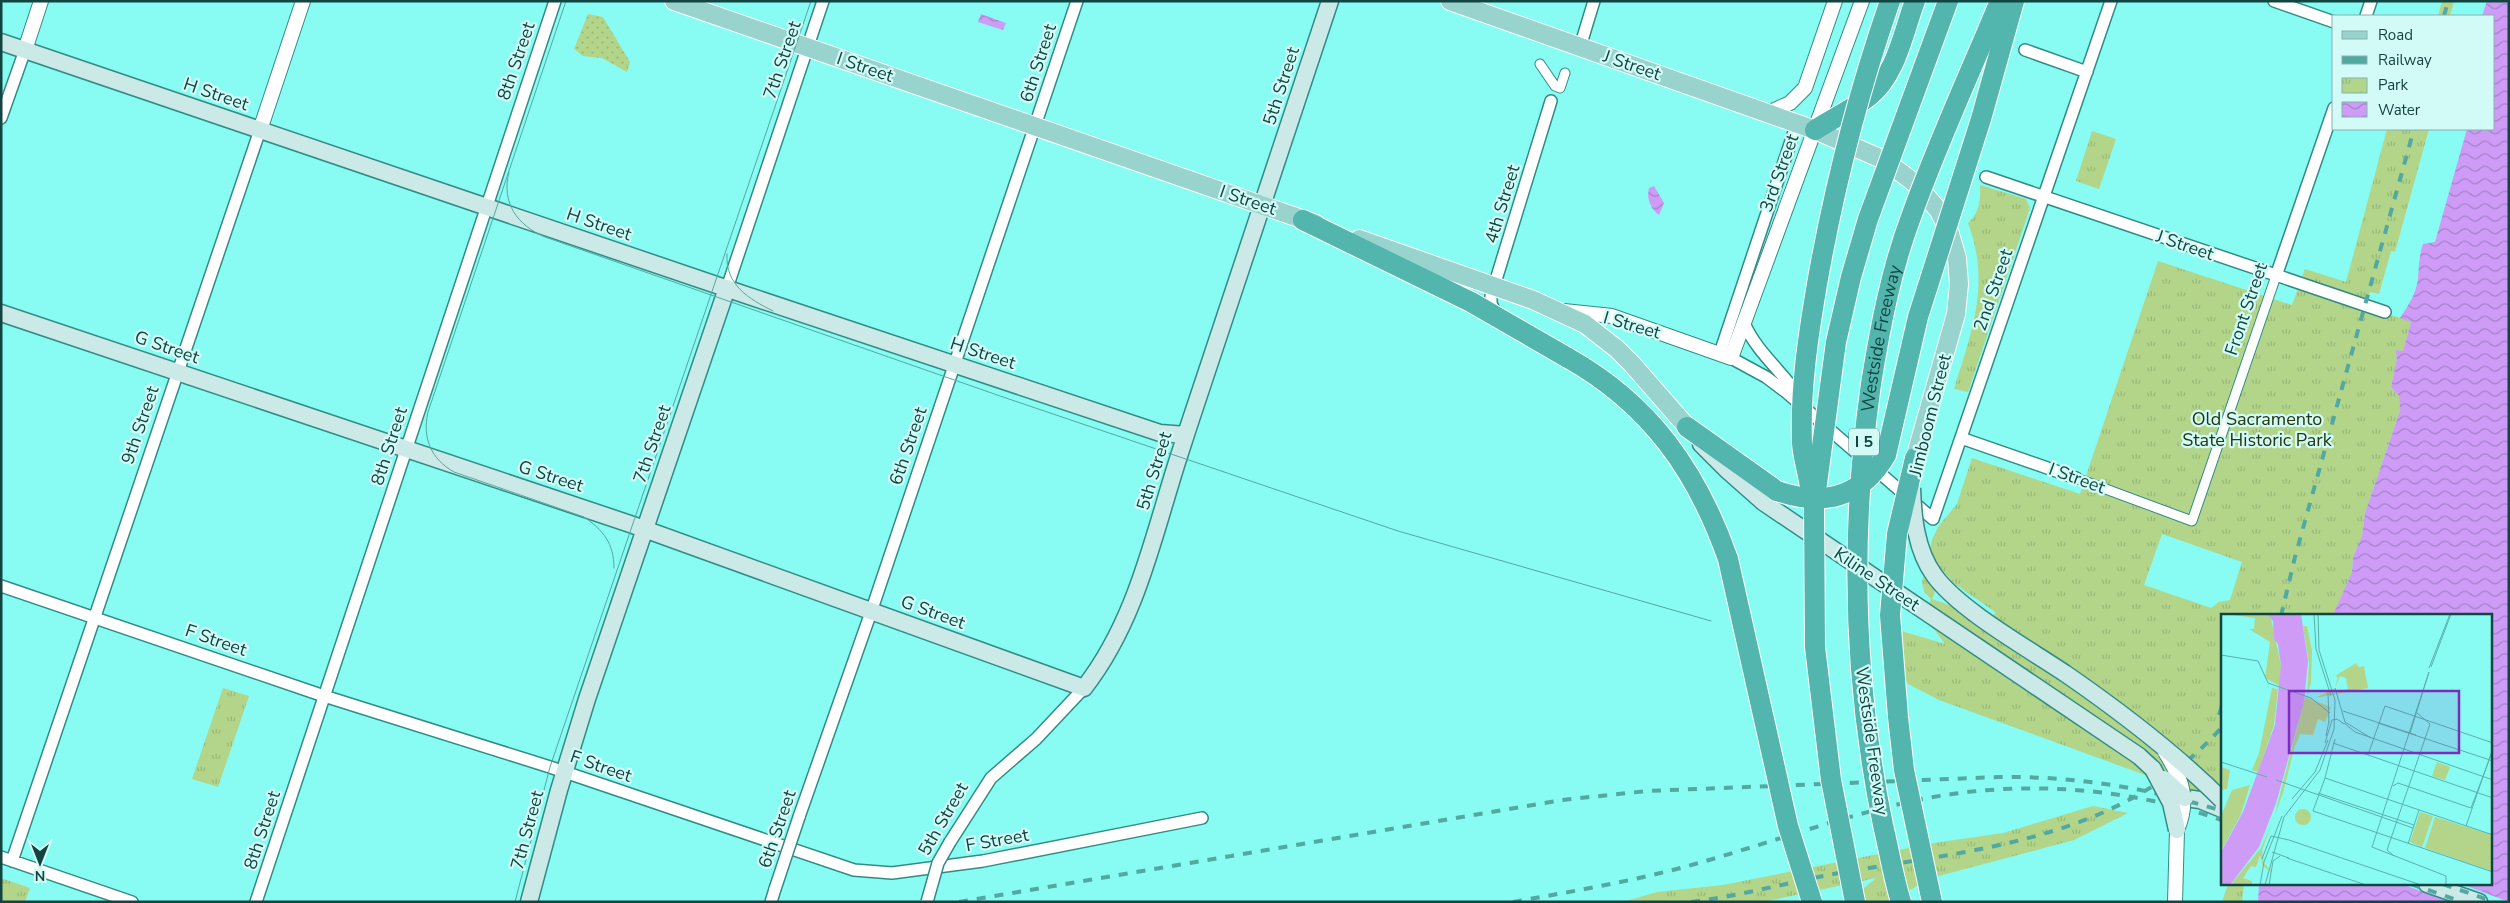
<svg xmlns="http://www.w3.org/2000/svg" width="2510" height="903" viewBox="0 0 2510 903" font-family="'Nunito Sans',sans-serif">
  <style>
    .grass { fill: url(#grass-dots) }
    .park { fill: url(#park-tufts); fill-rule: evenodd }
    .water { fill: url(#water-waves) }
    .pier { fill: #88fbf2 }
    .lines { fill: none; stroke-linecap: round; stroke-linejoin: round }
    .pedestrian-casing { stroke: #328c86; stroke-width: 11 }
    .minor-casing { stroke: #328c86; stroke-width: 14 }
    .tertiary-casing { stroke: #328c86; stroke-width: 16 }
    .secondary-casing { stroke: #328c86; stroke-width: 19 }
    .primary-casing { stroke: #fff; stroke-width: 20 }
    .motorway-casing { stroke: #fff; stroke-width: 22 }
    .pedestrian { stroke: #fff; stroke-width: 9 }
    .minor { stroke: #fff; stroke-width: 11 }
    .tertiary { stroke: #fff; stroke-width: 14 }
    .secondary { stroke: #cbe9e7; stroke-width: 16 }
    .primary { stroke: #98d3ce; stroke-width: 18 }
    .motorway { stroke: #53b6ae; stroke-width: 20 }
    .tram { stroke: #53a9a2; stroke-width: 1 }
    .rail { stroke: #53a9a2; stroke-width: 4; stroke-dasharray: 9 9; stroke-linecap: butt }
    .minor-bridge-casing { stroke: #328c86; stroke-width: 14; stroke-linecap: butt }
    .tertiary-bridge-casing { stroke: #328c86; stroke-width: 16; stroke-linecap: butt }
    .secondary-bridge-casing { stroke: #328c86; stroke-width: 19; stroke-linecap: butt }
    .motorway-bridge-casing { stroke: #fff; stroke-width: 22; stroke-linecap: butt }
    .minor-bridge { stroke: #fff; stroke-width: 11 }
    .tertiary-bridge { stroke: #fff; stroke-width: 14 }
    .secondary-bridge { stroke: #cbe9e7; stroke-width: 16 }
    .motorway-bridge { stroke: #53b6ae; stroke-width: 20 }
    .labels { text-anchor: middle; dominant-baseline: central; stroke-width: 4.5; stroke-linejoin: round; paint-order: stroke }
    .shield { fill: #d2fbf7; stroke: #4c7c78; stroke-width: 1 }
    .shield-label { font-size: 16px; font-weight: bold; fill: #124542 }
    .street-label { font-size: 18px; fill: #124542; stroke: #d2fbf7 }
    .park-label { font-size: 18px; fill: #25350d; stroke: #d2fbf7 }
    .inset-road { fill: none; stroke: #59b2ac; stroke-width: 1 }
    .view { fill: #7b2cbf; fill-opacity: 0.15; stroke: #7b2cbf; stroke-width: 2.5 }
    .inset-edge { fill: none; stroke: #124542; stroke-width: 2.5 }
  </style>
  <defs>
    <pattern id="grass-dots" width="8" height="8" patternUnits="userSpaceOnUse" patternTransform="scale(1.25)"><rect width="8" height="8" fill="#b2d58a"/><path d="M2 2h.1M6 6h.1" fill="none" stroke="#98b878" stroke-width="1.8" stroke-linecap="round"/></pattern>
    <pattern id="park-tufts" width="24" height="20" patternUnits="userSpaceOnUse" patternTransform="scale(1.25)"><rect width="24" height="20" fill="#b2d58a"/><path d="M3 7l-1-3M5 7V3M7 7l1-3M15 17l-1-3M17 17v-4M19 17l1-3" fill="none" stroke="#98b878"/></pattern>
    <pattern id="water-waves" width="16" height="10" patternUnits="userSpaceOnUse" patternTransform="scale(1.25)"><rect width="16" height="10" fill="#ce9cf7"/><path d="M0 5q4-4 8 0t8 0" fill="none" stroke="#a681ca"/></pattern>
  </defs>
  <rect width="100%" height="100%" fill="#88fbf2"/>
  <path class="grass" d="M588,14L603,17L630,62L627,72L602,58L583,56L574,49Z"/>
  <path class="park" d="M2442,1H2454L2450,16H2438Z
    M2387,129H2429L2395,252L2391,251L2379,294L2370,292L2366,308L2411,321L2403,352L2395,350L2397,358L2391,387L2399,396L2400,411L2365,513L2362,536L2353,557L2352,572L2336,609V613L2333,615L2222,616V803L1939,700L1883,671L1898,630L1945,644L1924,616L1931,599L1924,592L1922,582L1932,540L1938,527L1957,504L1972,458L2080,494L2158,261L2292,305L2305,269L2346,282ZM2162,534L2242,562L2230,600L2219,602L2211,608L2144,585ZM1943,571L1955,584L1995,612L1993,620L1932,599Z
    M2092,131L2116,139L2099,189L2076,181Z
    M1980,185L2026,199L2030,208L1968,392L1954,389C1972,330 1991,284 1968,223C1979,213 1981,200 1980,185Z
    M223,688L249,696L218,787L192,779Z
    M2093,806L2128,813L2074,840L1931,878L1889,902H1848L1876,878L1763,902H1623L1657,892L1723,885L1934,843L2003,833Z
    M1,878L30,888L25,902H1Z
    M2228,884H2244L2242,902H2222Z"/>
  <path class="water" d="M2487,1H2509V902H2258L2259,884H2491V616L2333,615L2352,572L2353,557L2362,536L2365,513L2400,411L2399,396L2391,387L2397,358L2395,350L2403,351L2411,322L2400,318C2408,306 2416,294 2418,279C2419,266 2419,256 2423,244L2435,242L2467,129H2494V16H2482Z
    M981,14L1006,23L1003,30L978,22Z
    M1654,186L1664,203L1659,215C1651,209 1646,199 1649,188Z"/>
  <path class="pier" d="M2401,884H2462L2509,902H2452Z"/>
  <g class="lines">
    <g class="pedestrian-casing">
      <path id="pedestrian" d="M1540,64L1555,86L1560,88L1565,73
        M2076,478L2192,521L2276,276"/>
    </g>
    <g class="minor-casing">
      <path id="minor" d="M2274,1L2334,22
        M2366,16L2371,1
        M1580,47L1594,1
        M2025,50L2087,72
        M1,118L25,50
        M1986,177L2385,312
        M2276,276L2334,108
        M727,288L823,1
        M1496,315L1491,303V296L1551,101
        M1744,323C1757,353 1784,373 1801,399
        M1720,353L1797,123
        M1731,358L1766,377L1786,392L1933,519L2111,1
        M1961,438L2076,478
        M1,586L324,696L550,767L854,870L892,873L983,861L1202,818
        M799,817L870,615L1077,1
        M950,842L991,778L1036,739L1084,688
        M1,857L132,902
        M12,861L260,130
        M256,902L555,1
        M771,902L775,889"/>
    </g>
    <g class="tertiary-casing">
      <path id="tertiary" d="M25,50L41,1
        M1768,113L1790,103L1805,88L1835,1
        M260,130L303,1
        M1564,311L1612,316L1731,358L1862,1
        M2175,902L2177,830"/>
    </g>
    <g class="secondary-casing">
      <path id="secondary" d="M1,42L743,294L1160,433L1186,435
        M1,313L633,525L1084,688C1137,620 1153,536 1179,456C1228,304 1280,153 1330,1
        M1701,444L1728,471L1763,502L2139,756L2153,769
        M2185,798L2200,800L2222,809
        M2427,884L2479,902
        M529,902L559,790L587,699L727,288"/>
    </g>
    <g class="primary-casing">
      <path id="primary" d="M674,1L1316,224
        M1450,1L1815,130L1884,160L1916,184L1939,211L1950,234L1957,258L1959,284L1956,314L1915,458
        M1359,239L1533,300L1585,324L1617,349L1632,364L1687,427"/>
    </g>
    <g class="motorway-casing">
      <path id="motorway" d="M1815,130C1832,119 1851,110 1868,97C1896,76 1903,33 1915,1
        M1303,220L1471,302L1568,358
        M1687,427L1777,491"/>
    </g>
    <use href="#pedestrian" class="pedestrian"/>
    <use href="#minor" class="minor"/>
    <use href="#tertiary" class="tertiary"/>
    <use href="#secondary" class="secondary"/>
    <use href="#primary" class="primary"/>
    <use href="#motorway" class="motorway"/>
    <path class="tram" d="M566,1L428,412C422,438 431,459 454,472L584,517C603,530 614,543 614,568
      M509,172C501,203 517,225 545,237L1003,397L1398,531L1711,621
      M727,254C725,285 749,299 773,311
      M515,902L550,767L811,1"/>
    <path class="rail" d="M2444,16L2448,1
      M2281,616L2295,557L2414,129
      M2219,715L2222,705
      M2411,884L2462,902
      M2443,884L2494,902
      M959,902L1562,800L1647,791L1999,777C2076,776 2149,788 2222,811
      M1513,902C1574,891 1635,881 1695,864C1767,844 1839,817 1913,801C2015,779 2123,786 2222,820
      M1691,902C1741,896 1789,882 1839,873C1978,849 2122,840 2222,727"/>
    <g class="minor-bridge-casing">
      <path id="minor-bridge" d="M775,889L799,817
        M927,902L938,863L950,842"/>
    </g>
    <g class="tertiary-bridge-casing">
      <path id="tertiary-bridge" d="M2165,752C2182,779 2190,799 2177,830"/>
    </g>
    <g class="secondary-bridge-casing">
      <path id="secondary-bridge" d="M1912,488C1913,517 1916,550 1934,575C1959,610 2029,649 2066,674C2121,712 2175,753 2222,800
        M2153,769L2171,803L2177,830
        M2164,779L2185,798"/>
    </g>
    <g class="motorway-bridge-casing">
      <g id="motorway-bridge">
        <path d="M1568,358C1650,404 1697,471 1728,559L1788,826L1812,902"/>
        <path d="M1915,458L1897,534L1890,615L1898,717L1904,770L1932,902"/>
        <path d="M1810,487C1808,473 1803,457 1802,443C1800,389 1808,337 1817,284C1834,188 1858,93 1890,1"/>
        <path d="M1777,491C1823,507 1861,498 1886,455L1918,317L1981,119L2014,1"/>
        <path d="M1855,902L1831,780L1815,647L1814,506L1836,342L1851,277L1868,219L1948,1"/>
        <path id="s1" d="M1901,902C1893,876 1889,850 1883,825C1853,680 1850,531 1871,384C1880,328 1891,270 1911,217C1937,144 1970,73 2000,1"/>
      </g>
    </g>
    <use href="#minor-bridge" class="minor-bridge"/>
    <use href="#tertiary-bridge" class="tertiary-bridge"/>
    <use href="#secondary-bridge" class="secondary-bridge"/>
    <use href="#motorway-bridge" class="motorway-bridge"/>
  </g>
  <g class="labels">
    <rect class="shield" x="1849" y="428.5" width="30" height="27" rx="4"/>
    <g class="shield-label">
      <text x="1864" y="442">I 5</text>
    </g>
    <g class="street-label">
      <text transform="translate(782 60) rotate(-71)">7th Street</text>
      <text transform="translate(516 61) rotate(-71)">8th Street</text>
      <text transform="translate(1038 63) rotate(-72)">6th Street</text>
      <text transform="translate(1632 65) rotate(19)">J Street</text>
      <text transform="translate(865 67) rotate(19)">I Street</text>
      <text transform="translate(1281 86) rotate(-72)">5th Street</text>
      <text transform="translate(216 94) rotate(19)">H Street</text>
      <text transform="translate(1779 173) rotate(-70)">3rd Street</text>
      <text transform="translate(1248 200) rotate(19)">I Street</text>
      <text transform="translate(1502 204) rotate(-73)">4th Street</text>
      <text transform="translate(599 224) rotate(19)">H Street</text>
      <text transform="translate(2185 245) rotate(19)">J Street</text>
      <text transform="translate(1993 290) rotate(-71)">2nd Street</text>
      <text transform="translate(2246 309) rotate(-71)">Front Street</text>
      <text transform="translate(1632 325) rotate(16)">I Street</text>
      <text stroke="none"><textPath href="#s1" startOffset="569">Westside Freeway</textPath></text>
      <text transform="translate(167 347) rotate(19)">G Street</text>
      <text transform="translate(983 353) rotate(18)">H Street</text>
      <text transform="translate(1930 415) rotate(-76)">Jimboom Street</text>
      <text transform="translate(140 425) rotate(-71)">9th Street</text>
      <text transform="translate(652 444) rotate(-71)">7th Street</text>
      <text transform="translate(389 446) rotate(-72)">8th Street</text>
      <text transform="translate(908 446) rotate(-71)">6th Street</text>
      <text transform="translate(1154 471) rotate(-73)">5th Street</text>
      <text transform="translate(551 476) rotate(18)">G Street</text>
      <text transform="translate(2077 478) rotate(20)">I Street</text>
      <text transform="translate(1877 579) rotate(34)">Kiline Street</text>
      <text transform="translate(933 612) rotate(20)">G Street</text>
      <text transform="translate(216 640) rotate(19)">F Street</text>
      <text transform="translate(1872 741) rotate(82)">Westside Freeway</text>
      <text transform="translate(601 766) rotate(19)">F Street</text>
      <text transform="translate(943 819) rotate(-60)">5th Street</text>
      <text transform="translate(777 829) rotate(-71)">6th Street</text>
      <text transform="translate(262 830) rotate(-72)">8th Street</text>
      <text transform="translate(527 830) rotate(-75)">7th Street</text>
      <text transform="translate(997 840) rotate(-10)">F Street</text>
    </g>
    <g class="park-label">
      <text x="2257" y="419">Old Sacramento<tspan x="2257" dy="21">State Historic Park</tspan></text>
    </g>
  </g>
  <g transform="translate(2221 614)">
    <rect width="271" height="271" fill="#88fbf2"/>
    <path d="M29,171L20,200L0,237V202L11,176ZM199,198L212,202L201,233L189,228Z" fill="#b2d58a"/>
    <path d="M5,0H49L60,51L59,72L44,64L49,28L28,15H33L34,4ZM82,12H86L91,37L90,69L86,82L88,49ZM135,49L138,53L143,52L147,74L94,84L114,74L117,63L114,62ZM119,62L125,64L127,75L112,79ZM51,74L57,75L53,111L37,158L31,156L38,139ZM84,83L110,93L104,108L97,105L92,121L79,120L73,135L62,179L41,236L43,249L52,259L42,252L39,241L35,253L30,252L22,264L31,267V271H13L11,269L40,234L53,204ZM216,148L229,153L224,166L211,162ZM74 203a8 8 0 1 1 16 0a8 8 0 1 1-16 0ZM214,203L271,221V257L204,234Z" fill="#b2d58a" fill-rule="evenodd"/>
    <path d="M0,153L9,156L6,175L0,176Z" fill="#b2d58a"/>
    <path d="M46,0H80L87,47L83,88L55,189L38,233L9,271H0V238L22,198L54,111L60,51L57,30L53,25L52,7Z" fill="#ce9cf7"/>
    <path class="inset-road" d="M93,0L95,35L110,82M0,41L37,47L47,69L90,84L109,99M210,53L230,0M208,54L229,0M208,58L151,233L225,262V271M114,74L124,108L150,124M107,79L108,108M122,97L195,121M123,109L134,118L272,166M157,109L272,147M189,119L208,58M105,122L108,107M104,129L111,106L116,105L123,110M112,129L272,184M147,141L164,92L272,129M0,148L46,163M104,164L114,125M55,166L192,214M172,172L177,169L250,194L272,136M97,179L193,211M71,185L94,158L107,126M245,212L272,134M272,221L104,164L92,197L272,258M68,226L200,271M187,230L198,196M51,238L68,244M173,242L166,236L209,110L196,99M66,244L145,271M41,245L50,222L68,226M39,271L43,248L61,202M44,271L63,203L99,156L113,115L114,86L98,36L97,0M48,271L52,247L59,242"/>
    <path class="view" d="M68,77H238V139H68Z"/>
    <rect width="271" height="271" class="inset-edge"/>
  </g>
  <rect width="2510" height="903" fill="none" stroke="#124542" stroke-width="5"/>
  <rect x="2332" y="15" width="162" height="115" fill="#d2fbf7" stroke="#85b2af"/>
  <rect x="2342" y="31" width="25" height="8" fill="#98d3ce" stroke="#85b2af"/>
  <text x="2378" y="40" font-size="15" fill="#124542">Road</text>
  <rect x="2342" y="56" width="25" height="8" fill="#53a9a2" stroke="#85b2af"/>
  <text x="2378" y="65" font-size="15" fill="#124542">Railway</text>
  <rect x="2342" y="78" width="25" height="15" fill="url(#park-tufts)" stroke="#85b2af"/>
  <text x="2378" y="90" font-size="15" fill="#124542">Park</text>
  <rect x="2342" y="102" width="25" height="15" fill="url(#water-waves)" stroke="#85b2af"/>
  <text x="2378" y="115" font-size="15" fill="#124542">Water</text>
  <g transform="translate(40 863) rotate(180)" stroke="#d2fbf7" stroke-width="4" paint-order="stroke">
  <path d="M0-4L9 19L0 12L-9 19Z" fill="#124542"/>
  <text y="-8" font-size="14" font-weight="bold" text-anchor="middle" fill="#124542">N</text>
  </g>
</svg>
